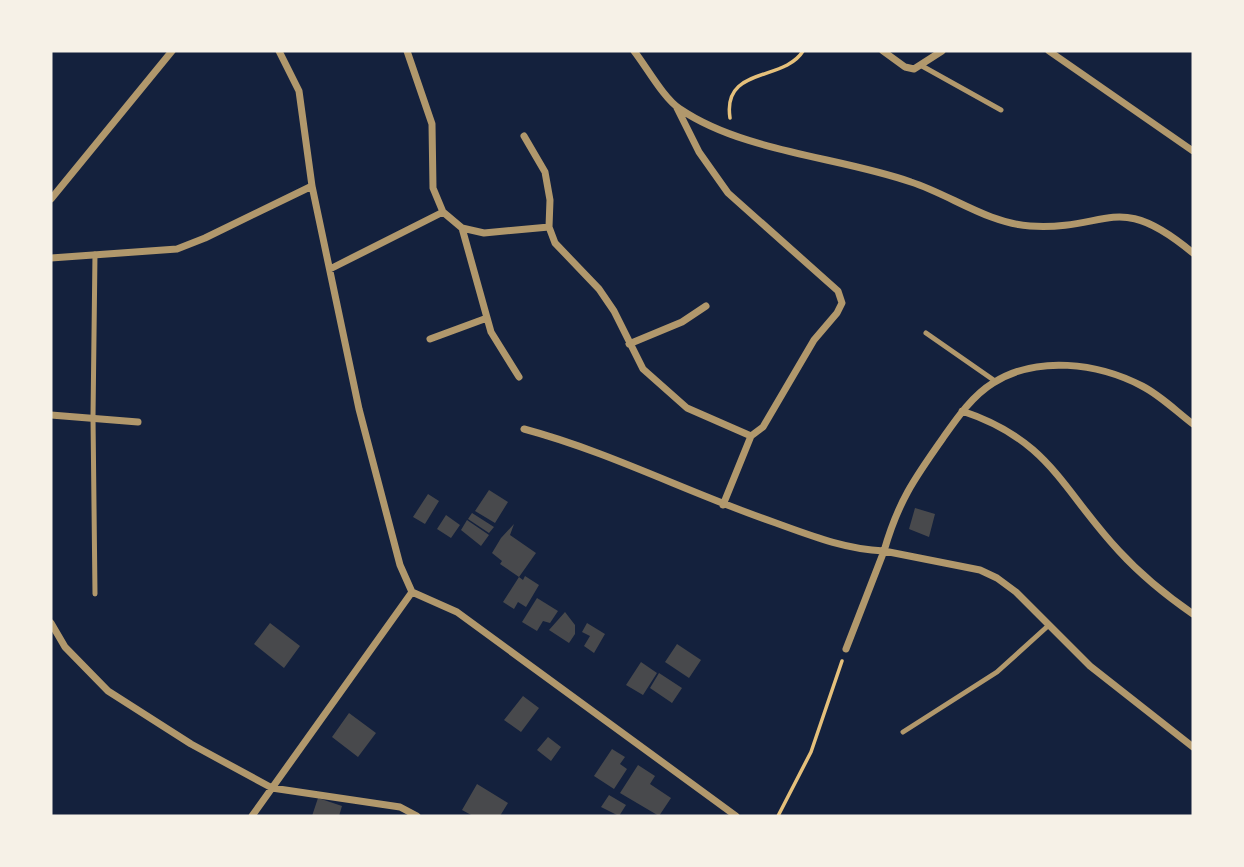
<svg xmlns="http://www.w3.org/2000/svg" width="1244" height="867" viewBox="0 0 1244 867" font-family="'Varela Round',sans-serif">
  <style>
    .building { fill: #48494c }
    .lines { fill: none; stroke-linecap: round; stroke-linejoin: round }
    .path { stroke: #e5c07b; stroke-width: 3.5 }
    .service { stroke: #b1986c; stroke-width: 5 }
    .minor { stroke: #b1986c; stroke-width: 7 }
  </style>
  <rect width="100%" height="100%" fill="#14213d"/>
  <path class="building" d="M489,490L508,502L495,523L475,511Z
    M428,494L439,501L425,524L413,517Z
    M915,508L935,514L929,537L909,529Z
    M472,513L494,527L489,533L468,519Z
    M446,515L460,525L451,538L437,529Z
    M467,520L489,535L481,546L461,530Z
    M514,524L510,535L536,553L519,577L500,564L502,561L492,553L501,538Z
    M525,576L539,585L526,607L518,602L514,609L503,602L519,577L523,580Z
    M537,598L558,611L550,623L543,621L537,631L522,622Z
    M565,612L575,625V634L569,643L549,630Z
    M270,623L300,646L284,668L254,644Z
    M587,623L605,634L594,653L584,646L590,636L582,632Z
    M677,644L701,660L689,678L665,662Z
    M641,662L657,673L643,695L626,685Z
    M659,673L682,688L672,703L650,688Z
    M523,696L539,708L521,732L504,720Z
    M349,713L376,733L358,757L332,737Z
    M548,737L561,747L551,761L537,750Z
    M612,749L625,757L620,764L627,769L614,789L594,776Z
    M638,765L655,776L650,784L671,798L659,816L620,793Z
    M477,784L508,803L500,816H473L462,810Z
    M609,795L626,805L619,816L601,807Z
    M318,798L342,806L339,816H312Z"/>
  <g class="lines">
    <path class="path" d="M730,118C722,66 784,82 803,51
      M778,816L811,752L842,661"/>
    <path class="service" d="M922,66L1001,110
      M926,333L995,381
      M95,594L93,417L95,254
      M903,732L997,672L1049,625"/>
    <path class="minor" d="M279,51L299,91L312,186L359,409L400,565L412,592L457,612L736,816
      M407,51L432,124L433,188L443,212L462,228L491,332L519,377
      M634,51C646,66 664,99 680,109C743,152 840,157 911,182C951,195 987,223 1030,226C1110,231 1116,189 1193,253
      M883,51L905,67L914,69L942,51
      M1049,51L1193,151
      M524,136L545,172L550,200L549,227L555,243L599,289L614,311L643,369L687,408L751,436L763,427L814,340L837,313L842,303L838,291L728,193L699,152L677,108
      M51,199L172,51
      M462,228L484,233L549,227
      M51,258L177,249L205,238L312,186
      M330,269L443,212
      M430,339L487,318
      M629,344L682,322L706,306
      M962,411C1050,440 1062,490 1119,551C1141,575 1167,596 1193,614
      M51,415L138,422
      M1193,424C1177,412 1160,395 1142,386C1098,363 1037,355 993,383C972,396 957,418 943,438C914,479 898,502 884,551L980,570L997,578L1016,592L1090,666L1193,747
      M524,429C610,452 691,494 776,523C812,536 845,549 884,551L846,649
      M723,505L751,436
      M51,623L65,647L108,691L191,744L272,788L400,807L417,816
      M252,816L412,592"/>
  </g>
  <rect width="1244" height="867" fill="none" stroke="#f6f1e7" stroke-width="105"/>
</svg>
